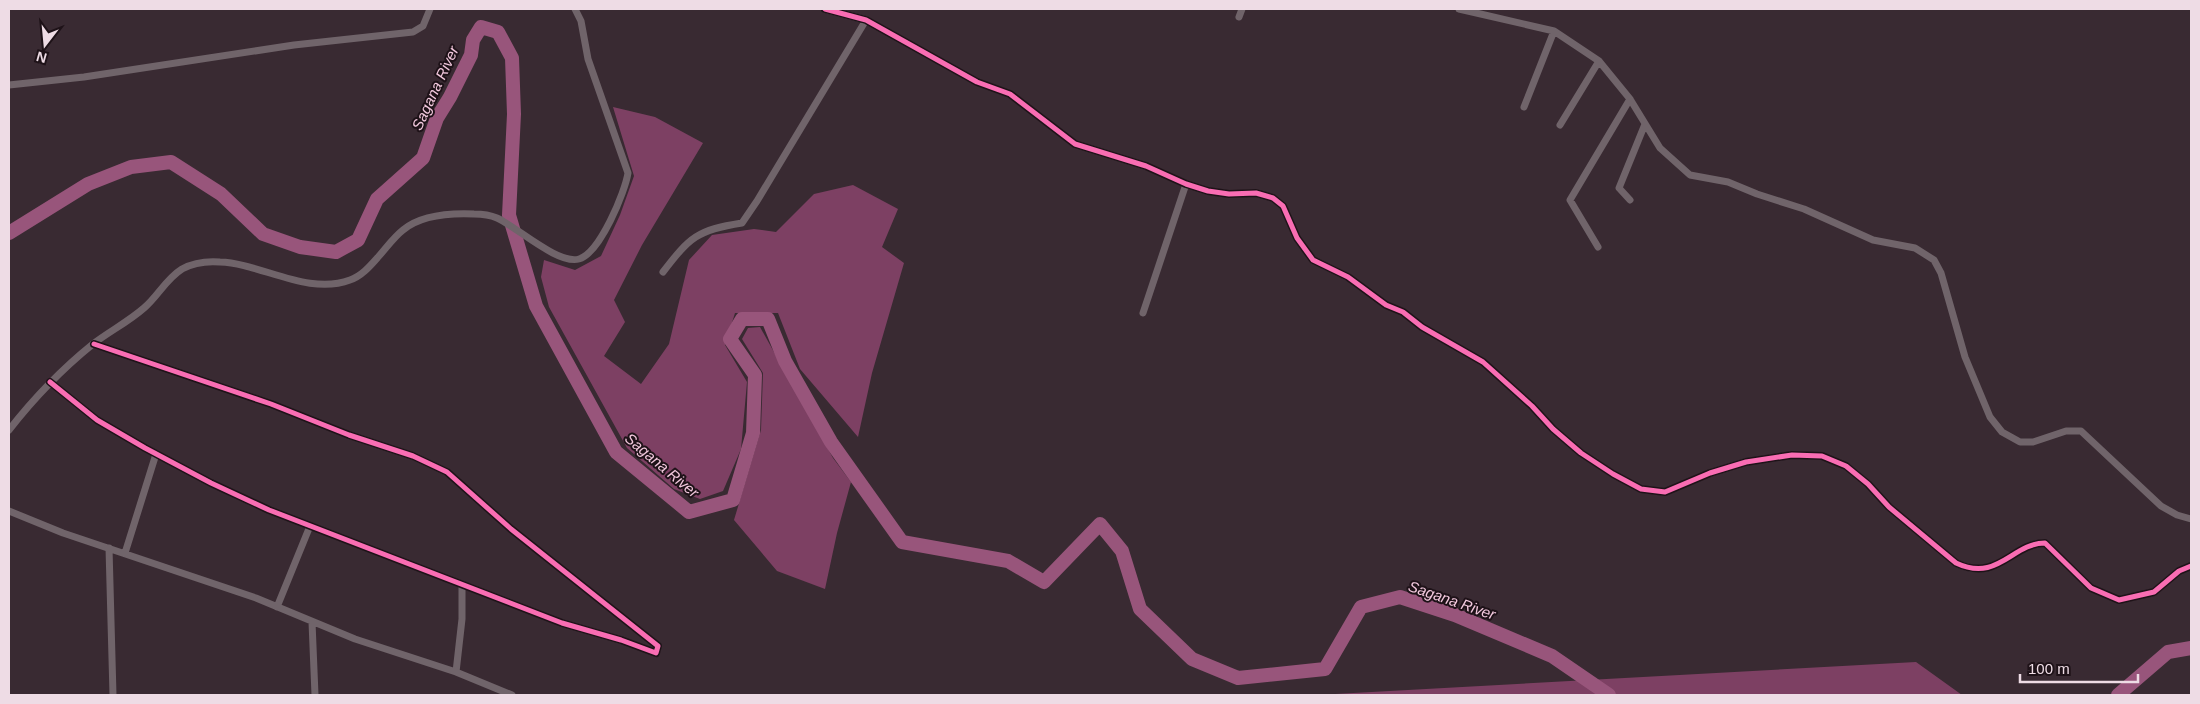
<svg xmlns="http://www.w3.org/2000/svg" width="2200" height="704" viewBox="0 0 2200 704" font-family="Helvetica,sans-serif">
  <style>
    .forest { fill: #7d4063 }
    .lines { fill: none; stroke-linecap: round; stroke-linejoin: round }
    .river { stroke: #98557b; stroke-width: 14 }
    .minor { stroke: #70646a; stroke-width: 7 }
    .cycleway-casing { stroke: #1e1218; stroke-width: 8 }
    .cycleway { stroke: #f96db3; stroke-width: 5 }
    .labels { text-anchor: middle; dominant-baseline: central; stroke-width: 4; stroke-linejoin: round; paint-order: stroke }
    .water-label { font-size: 15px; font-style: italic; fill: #f3c9de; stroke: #1e1218 }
  </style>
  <rect width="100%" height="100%" fill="#392a32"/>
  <path class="forest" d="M613,107L655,117L703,143L642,245L614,300L625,322L604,356L641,384L669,344L689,260L712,235L754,229L776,232L814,194L853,185L898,209L882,247L904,263L872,373L858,437L800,369L778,313H735L725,345L747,382L741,449L723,491L700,499L674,489L627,448L549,307L541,277L544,260L575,270L601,256L620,215L634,176Z
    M760,327L833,458L851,482L837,533L825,589L777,571L734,520L761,430L763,373L742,339L748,328Z
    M1916,662L1962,695H1317Z"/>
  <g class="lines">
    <path class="river" d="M9,233L88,184L131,167L171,162L221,194L263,234L300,247L336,252L358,240L377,199L423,158L437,118L450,97L471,55L473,40L481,27L498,32L512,58L514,114L509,215L536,306L616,452L689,512L733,500L753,433L755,375L730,339L742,319H768L785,361L831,442L902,542L1008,561L1044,582L1100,524L1122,551L1140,609L1192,659L1238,678L1325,669L1361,607L1400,597L1455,615L1552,656L1609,695
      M2118,695L2168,652L2191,648"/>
    <path class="minor" d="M825,9L866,20L977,82L1010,94L1075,144L1146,166L1186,184L1208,191L1229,194L1256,193L1273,198L1283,206L1297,238L1313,260L1348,277L1386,305L1403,312L1422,327L1483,362L1532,406L1553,429L1581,453L1613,474L1641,489L1665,492L1710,473L1746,462L1792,455L1822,456L1846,466L1868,484L1889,507L1956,563C1998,583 2012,543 2045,543L2091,588L2119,600L2154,592L2179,571L2191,566
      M1459,9L1554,31L1599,61L1630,99L1660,148L1690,175L1728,182L1757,194L1804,209L1873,240L1915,248L1934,260L1941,273L1965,357L1990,417L2002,432L2020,442H2033L2066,431H2081L2161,506L2177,515L2191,519
      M1239,17L1242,9
      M9,85L84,77L294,45L413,32L423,26L430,9
      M1524,107L1554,31
      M1560,125L1599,61
      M1630,200L1619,188L1645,124
      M1598,247L1570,200L1630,99
      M663,272C690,237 697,230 742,223L757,201L866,20
      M1143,313L1186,184
      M50,382L97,420L145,448L211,483L269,510L562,623L621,640L656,653L658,646L511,529L447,472L413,456L349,435L271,404L94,344
      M9,430C34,398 62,369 93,344C110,331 128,322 144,308C158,296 166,279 182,269C193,263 207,261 220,262C260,263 308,296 350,280C362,276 371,265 379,256C387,247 394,237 403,230C421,215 451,213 474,214C481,214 490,215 497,218C517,227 558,265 579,259C600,253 625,192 628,173L588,59L581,21L575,9
      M9,511L63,533L256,598L355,639L456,672L512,695
      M109,548L113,695
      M125,553L156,454
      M277,607L310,526
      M312,622L315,695
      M456,672L462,619V585"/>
    <g class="cycleway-casing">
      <path id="cycleway" d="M825,9L866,20L977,82L1010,94L1075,144L1146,166L1186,184L1208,191L1229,194L1256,193L1273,198L1283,206L1297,238L1313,260L1348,277L1386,305L1403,312L1422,327L1483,362L1532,406L1553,429L1581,453L1613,474L1641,489L1665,492L1710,473L1746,462L1792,455L1822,456L1846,466L1868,484L1889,507L1956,563C1998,583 2012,543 2045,543L2091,588L2119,600L2154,592L2179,571L2191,566
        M50,382L97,420L145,448L211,483L269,510L562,623L621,640L656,653L658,646L511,529L447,472L413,456L349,435L271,404L94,344"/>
    </g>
    <use href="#cycleway" class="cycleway"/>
  </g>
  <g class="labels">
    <g class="water-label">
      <text transform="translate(435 88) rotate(-65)">Sagana River</text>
      <text transform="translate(662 465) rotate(40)">Sagana River</text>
      <text transform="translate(1452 600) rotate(19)">Sagana River</text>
    </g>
  </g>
  <rect width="2200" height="704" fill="none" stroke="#eedce5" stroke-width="20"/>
  <g transform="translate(45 45) rotate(196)" stroke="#1e1218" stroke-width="4" paint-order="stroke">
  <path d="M0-4L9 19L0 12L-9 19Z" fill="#eedce5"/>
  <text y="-8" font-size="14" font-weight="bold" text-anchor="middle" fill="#eedce5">N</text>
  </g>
  <path d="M2020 674v8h118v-8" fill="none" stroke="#eedce5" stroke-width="2.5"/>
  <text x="2028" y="674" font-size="15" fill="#eedce5" stroke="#1e1218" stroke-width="4" paint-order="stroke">100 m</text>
</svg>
